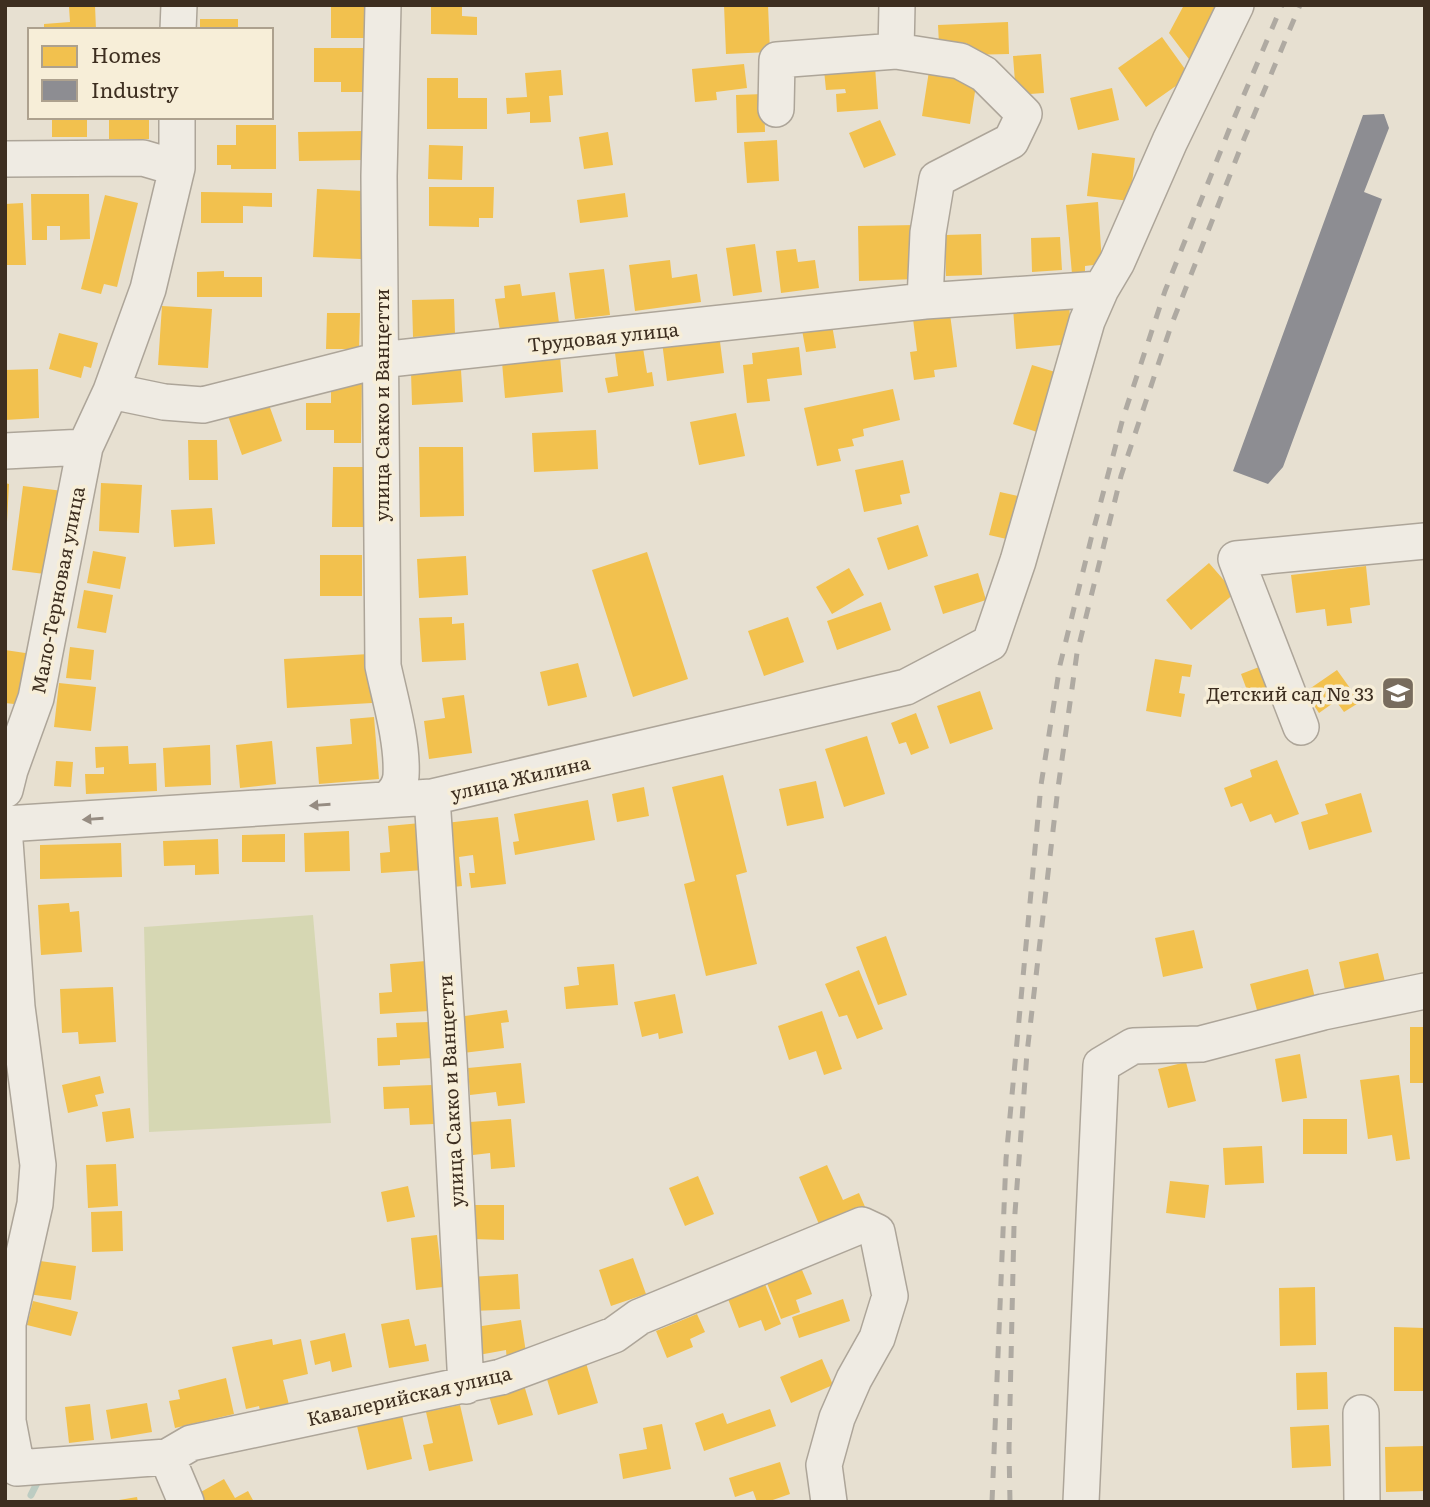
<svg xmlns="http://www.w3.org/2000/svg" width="1430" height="1507" viewBox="0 0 1430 1507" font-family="Literata,serif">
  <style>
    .green { fill: #d6d7b3 }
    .homes { fill: #f2c14e }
    .industry { fill: #8d8d92 }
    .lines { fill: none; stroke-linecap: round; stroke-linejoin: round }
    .stream { stroke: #bcccc2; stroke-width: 7 }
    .minor-casing { stroke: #ada599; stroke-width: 38 }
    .minor { stroke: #efebe3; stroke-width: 35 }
    .rail { stroke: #afaaa2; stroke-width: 5; stroke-dasharray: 12 12; stroke-linecap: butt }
    .oneway { fill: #968c82 }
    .labels { text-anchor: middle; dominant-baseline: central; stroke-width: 7; stroke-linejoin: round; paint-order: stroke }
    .street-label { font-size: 19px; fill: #3d2e20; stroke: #f7eed8 }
    .poi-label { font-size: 19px; fill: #3d2e20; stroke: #f7eed8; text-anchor: end }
  </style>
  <rect width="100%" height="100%" fill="#e7e0d1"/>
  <path class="green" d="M313,915L331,1123L149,1132L144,927Z"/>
  <path class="homes" d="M95,5L96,30H44V24L70,22L69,7Z
    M331,5H367V38H331Z
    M431,5H462V16L477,17V35L431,34Z
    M724,5H768L770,52L726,54Z
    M1184,5H1216L1221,8L1192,63L1169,33Z
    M200,19H238V30H200Z
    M1008,22L1009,54L967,55V43L939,44L938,25Z
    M1162,37L1190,76L1146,107L1118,68Z
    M314,48H367V92H341V82H314Z
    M1041,54L1044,93L1016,95L1013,56Z
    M744,64L747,88L716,92L717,100L695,102L692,69Z
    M875,66L878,109L837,112L836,94L846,93L845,89L826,90L824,70Z
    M561,70L563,95L549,96L551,122L530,123V112L507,114L506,98L527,97L525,73Z
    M929,71L977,79L970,124L922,116Z
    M427,78H458V98H487V129H427Z
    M1112,88L1119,120L1078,130L1070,98Z
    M764,94L765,132L737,133L736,95Z
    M52,117H87V137H52Z
    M109,117H149V139H109Z
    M880,120L896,155L864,168L849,133Z
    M236,125H276V169H231V165H217V145H236Z
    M364,131V160L299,161L298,132Z
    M608,132L613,165L584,169L579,137Z
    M777,140L779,181L747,183L744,142Z
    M429,145L463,146L462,180L428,179Z
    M1092,153L1135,158L1130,201L1087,196Z
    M429,187H494L493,218H479V227L429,226Z
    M317,189L365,191L361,259L313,257Z
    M201,192L272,193V207L243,206V223H201Z
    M625,193L628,217L580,223L577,200Z
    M31,194H89L90,239L60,240V226H47V240H32Z
    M105,195L138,203L117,287L104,284L101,294L81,289Z
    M1098,202L1102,264L1085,266V273L1072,274L1066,205Z
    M23,203L26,265H5V204Z
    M916,225L917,279L859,281L858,226Z
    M981,234L982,275L946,276L945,235Z
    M1060,237L1062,270L1032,272L1031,238Z
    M755,244L762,292L733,296L726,248Z
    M796,249L798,262L815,260L819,288L781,293L776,251Z
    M670,260L672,278L697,274L701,302L635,311L629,265Z
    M604,269L610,315L575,319L569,273Z
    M224,271V277H262V297H197V272Z
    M520,284L522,296L555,292L559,323L500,331L495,299L505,298L504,286Z
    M454,299L455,334L413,337L412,300Z
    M1069,304L1072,344L1016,349L1013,308Z
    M162,306L212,309L208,368L158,365Z
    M327,313H360L359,349H326Z
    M950,314L957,367L934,370L935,377L914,380L910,352L917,351L913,319Z
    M832,325L836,348L806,352L802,330Z
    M59,333L98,343L91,368L84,366L81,378L49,369Z
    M719,334L724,373L667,381L662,342Z
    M799,347L802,375L767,379L770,401L747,403L743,365L753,364L752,353Z
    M643,348L647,373L652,372L654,386L608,393L605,378L618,376L615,353Z
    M560,356L563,392L505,398L502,362Z
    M1032,365L1062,374L1043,434L1013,424Z
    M38,369L39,418L5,420V370Z
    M461,370L463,402L412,405L411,372Z
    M331,378H362L361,443H334V430H306V403H331Z
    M893,389L900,420L863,429L864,436L852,439L854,446L838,449L841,461L817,466L804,408Z
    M268,402L282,441L242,455L228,416Z
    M736,413L745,456L699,465L690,422Z
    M596,430L598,469L534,472L532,433Z
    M188,440H217L218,480H189Z
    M419,447H463L464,516L420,517Z
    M903,460L910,493L900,495L902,504L864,512L855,470Z
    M333,467H364L363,527H332Z
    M5,483L9,484L7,522H5Z
    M101,483L142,485L139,533L99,531Z
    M23,486L63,491L53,575L12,570Z
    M1000,492L1022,497L1011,540L989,535Z
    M212,508L215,544L174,547L171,510Z
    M918,525L928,556L888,570L877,538Z
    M93,551L126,557L120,589L87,583Z
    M647,552L688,679L633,697L592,570Z
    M320,555H362V596H320Z
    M466,556L468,595L419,598L417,559Z
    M1209,563L1235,593L1191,630L1166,600Z
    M1366,566L1370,605L1350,608L1352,623L1327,626L1325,609L1296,613L1291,575Z
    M849,568L864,595L832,614L816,587Z
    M978,573L986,600L943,614L934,586Z
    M84,590L113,595L106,633L77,628Z
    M881,602L891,630L837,650L827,621Z
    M452,617V624L464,623L466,660L422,662L419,618Z
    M788,617L804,662L764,676L748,631Z
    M70,647L94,650L91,680L66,678Z
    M5,650L32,654L23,705L5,703Z
    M369,654L372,703L287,708L284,659Z
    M1155,659L1192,665L1190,677L1182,676L1179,693L1185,694L1181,717L1146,711Z
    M1272,662L1271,693L1251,701L1241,674Z
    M578,663L587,697L548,706L540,672Z
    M1337,670L1360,702L1344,712L1336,701L1319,713L1305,692Z
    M59,683L96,687L91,731L54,727Z
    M980,691L993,729L950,744L937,706Z
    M464,695L472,753L429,759L424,721L445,718L442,698Z
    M916,713L929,748L911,755L906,742L899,744L891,723Z
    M374,717L379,779L319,784L316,747L352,744L350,719Z
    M867,736L885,794L844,807L825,749Z
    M272,741L276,784L240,788L236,745Z
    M210,745L211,785L165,787L163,748Z
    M128,746L129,764L156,763L157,791L86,794L85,774H104V767L96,768L95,747Z
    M1277,760L1299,814L1275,823L1271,814L1250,822L1242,803L1231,807L1224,788L1252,777L1250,770Z
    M56,761L73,762L71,787L54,786Z
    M723,775L747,872L736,875L757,964L706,976L684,884L695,881L672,787Z
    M816,781L824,818L787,826L779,789Z
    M644,787L649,816L617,822L612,794Z
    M1361,793L1372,832L1309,850L1301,822L1328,814L1325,804Z
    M588,800L595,840L515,855L513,842L519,841L514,814Z
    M498,817L506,884L471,888L469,873H475L473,855L459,857L462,886L445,888L437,824Z
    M421,823L424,870L381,873L380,853L390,852L388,826Z
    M349,831L350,871L305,872L304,833Z
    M285,834V862H242V835Z
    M218,839L219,874L195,875V865L164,866L163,841Z
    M121,843L122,877L40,879V845Z
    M69,903L70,912L79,911L82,952L41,955L38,905Z
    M1194,930L1203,968L1163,977L1155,938Z
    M886,936L907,995L878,1005L856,947Z
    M1378,953L1385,982L1345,990L1339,962Z
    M426,961L429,1011L380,1014L379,993L392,992L390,964Z
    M614,964L618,1005L566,1009L564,987L579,985L577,967Z
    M1308,969L1315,998L1258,1014L1250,984Z
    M859,970L883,1029L857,1039L847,1015L839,1017L825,984Z
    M113,987L116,1042L79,1044L78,1032L62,1033L60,989Z
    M675,994L683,1033L659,1039L658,1033L642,1037L634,1002Z
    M507,1010L509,1022L501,1023L504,1048L463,1053L458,1017Z
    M822,1011L842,1069L824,1075L816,1051L789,1060L778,1026Z
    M430,1022L432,1058L400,1060V1065L378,1066L377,1038L397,1037L396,1023Z
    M1410,1027H1425V1083H1410Z
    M1300,1054L1307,1098L1282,1102L1275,1059Z
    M1186,1062L1196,1101L1168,1108L1158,1069Z
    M521,1063L525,1103L498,1106L496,1092L470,1095L468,1068Z
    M1399,1075L1410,1159L1396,1161L1392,1135L1368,1139L1360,1080Z
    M100,1076L104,1093L95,1095L98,1106L68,1113L62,1085Z
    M432,1085L434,1124L410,1125L409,1108L384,1109L383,1087Z
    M130,1108L134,1138L106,1142L102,1112Z
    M511,1119L515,1167L491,1169L490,1153L473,1155L470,1122Z
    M1303,1119H1347V1154H1303Z
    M1262,1146L1264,1183L1225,1185L1223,1148Z
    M116,1164L118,1206L88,1208L86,1165Z
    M827,1165L843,1200L859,1193L866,1209L821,1229L799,1177Z
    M698,1176L714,1214L685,1226L669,1188Z
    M1170,1181L1209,1185L1205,1218L1166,1213Z
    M408,1186L415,1217L387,1222L381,1192Z
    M473,1205H504V1240L472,1239Z
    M122,1211L123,1251L92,1252L91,1212Z
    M437,1235L443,1287L416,1290L411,1238Z
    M633,1258L646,1294L611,1306L599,1270Z
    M33,1260L76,1266L71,1300L28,1294Z
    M802,1270L812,1294L796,1300L800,1312L781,1319L767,1283Z
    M518,1274L520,1309L472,1311L470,1277Z
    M765,1284L781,1324L765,1331L761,1320L739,1328L728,1299Z
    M1315,1287L1316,1345L1280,1346L1279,1288Z
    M843,1299L850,1321L799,1338L792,1317Z
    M33,1301L78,1312L71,1336L27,1325Z
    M697,1314L705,1332L690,1339L693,1347L667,1358L656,1331Z
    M409,1319L415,1346L426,1344L429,1361L389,1368L381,1324Z
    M521,1320L527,1359L507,1362L506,1350L473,1356L469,1328Z
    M1394,1327L1425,1328V1391H1394Z
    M345,1333L352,1367L332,1372L330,1361L315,1365L310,1341Z
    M272,1339L273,1345L301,1339L308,1374L283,1380L290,1409L261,1415L259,1406L246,1409L232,1347Z
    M822,1359L833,1385L791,1403L780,1377Z
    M586,1363L598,1403L558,1415L546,1376Z
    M1327,1372L1328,1409L1297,1410L1296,1373Z
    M226,1378L234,1414L175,1428L169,1401L180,1399L178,1390Z
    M524,1385L533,1415L498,1425L489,1396Z
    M147,1403L152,1432L111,1439L106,1410Z
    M90,1404L94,1440L69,1443L65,1407Z
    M460,1405L473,1461L429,1471L423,1445L433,1443L426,1412Z
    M770,1409L776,1426L704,1451L695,1423L723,1413L727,1424Z
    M402,1415L412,1459L367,1470L357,1426Z
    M662,1424L671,1469L623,1479L619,1454L647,1449L643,1428Z
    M1329,1425L1331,1466L1292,1468L1290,1427Z
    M1425,1446V1491L1386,1492L1385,1447Z
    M780,1462L790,1494L767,1502H757L753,1491L735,1497L729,1478Z
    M224,1479L235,1498L248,1491L254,1502H203L199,1493Z
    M137,1497L138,1502H119V1500Z"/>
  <path class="industry" d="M1384,114L1389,128L1364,192L1382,199L1283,467L1268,484L1233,471L1363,115Z"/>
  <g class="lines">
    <path class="stream" d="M31,1495L39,1479L42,1478"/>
    <g class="minor-casing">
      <path id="minor" d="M383,5L379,176L383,666C390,699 403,742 401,776C400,786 395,792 388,799
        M897,5L896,51L960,61L984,74L1024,114L1011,141L937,179L928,233L925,301
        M178,30L179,5
        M776,109L777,60L896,51
        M5,159L143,158L177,168
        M111,391L164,402L203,405L380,360L925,301L1101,289
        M5,451L85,447
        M1301,727L1236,559L1425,541
        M5,790L10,770L36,698L85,447L111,391L148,289L177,168V117
        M432,797L449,1061L466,1386
        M5,824L432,797L906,687L990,643L1018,561L1087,321L1101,289L1117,262L1170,141L1236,5
        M5,841L17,1007L38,1165L35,1204L8,1324V1421L17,1468L167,1457L191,1443L501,1377L614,1335L639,1317L862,1225L877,1232L890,1296L877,1338L854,1379L837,1418L824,1465L829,1502
        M1361,1413L1362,1502
        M167,1457L186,1502
        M1081,1502L1101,1065L1133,1046L1201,1044L1323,1012L1425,991"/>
    </g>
    <use href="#minor" class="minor"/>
    <path class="rail" d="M992,1502L1006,1159L1041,785L1060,665L1091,539L1123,418L1165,291L1229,130L1282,5
      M1010,1502L1009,1448L1014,1226L1027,1053L1058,788L1077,653L1121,476L1171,326L1244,139L1300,5"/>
  </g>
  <defs><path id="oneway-solid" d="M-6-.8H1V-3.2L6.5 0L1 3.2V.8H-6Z" transform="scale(1.75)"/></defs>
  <g class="oneway">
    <use href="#oneway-solid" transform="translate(320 805) rotate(176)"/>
    <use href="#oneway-solid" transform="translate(93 819) rotate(176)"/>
  </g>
  <defs>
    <g id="school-square" transform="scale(1.75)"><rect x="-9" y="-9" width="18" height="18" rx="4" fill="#786c5e" stroke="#f7eed8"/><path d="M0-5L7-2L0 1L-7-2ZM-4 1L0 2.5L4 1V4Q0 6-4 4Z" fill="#fff"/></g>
  </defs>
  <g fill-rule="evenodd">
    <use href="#school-square" x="1398" y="693"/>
  </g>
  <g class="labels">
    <g class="street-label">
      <text transform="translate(603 336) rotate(-6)">Трудовая улица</text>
      <text transform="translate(381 405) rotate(-90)">улица Сакко и Ванцетти</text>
      <text transform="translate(57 590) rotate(-79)">Мало-Терновая улица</text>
      <text transform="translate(520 777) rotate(-13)">улица Жилина</text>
      <text transform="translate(450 1091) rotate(-93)">улица Сакко и Ванцетти</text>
      <text transform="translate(409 1395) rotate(-13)">Кавалерийская улица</text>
    </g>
    <g class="poi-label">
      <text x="1374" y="693">Детский сад № 33</text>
    </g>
  </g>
  <rect width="1430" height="1507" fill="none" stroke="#3d2e20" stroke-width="14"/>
  <rect x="28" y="28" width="245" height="91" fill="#f7eed8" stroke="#ada18e" stroke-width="2"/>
  <rect x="42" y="46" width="35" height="21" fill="#f2c14e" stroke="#ada18e" stroke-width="2"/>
  <text x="91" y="63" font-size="21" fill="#3d2e20">Homes</text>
  <rect x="42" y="80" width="35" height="21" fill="#8d8d92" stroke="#ada18e" stroke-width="2"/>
  <text x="91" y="98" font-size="21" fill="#3d2e20">Industry</text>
</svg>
